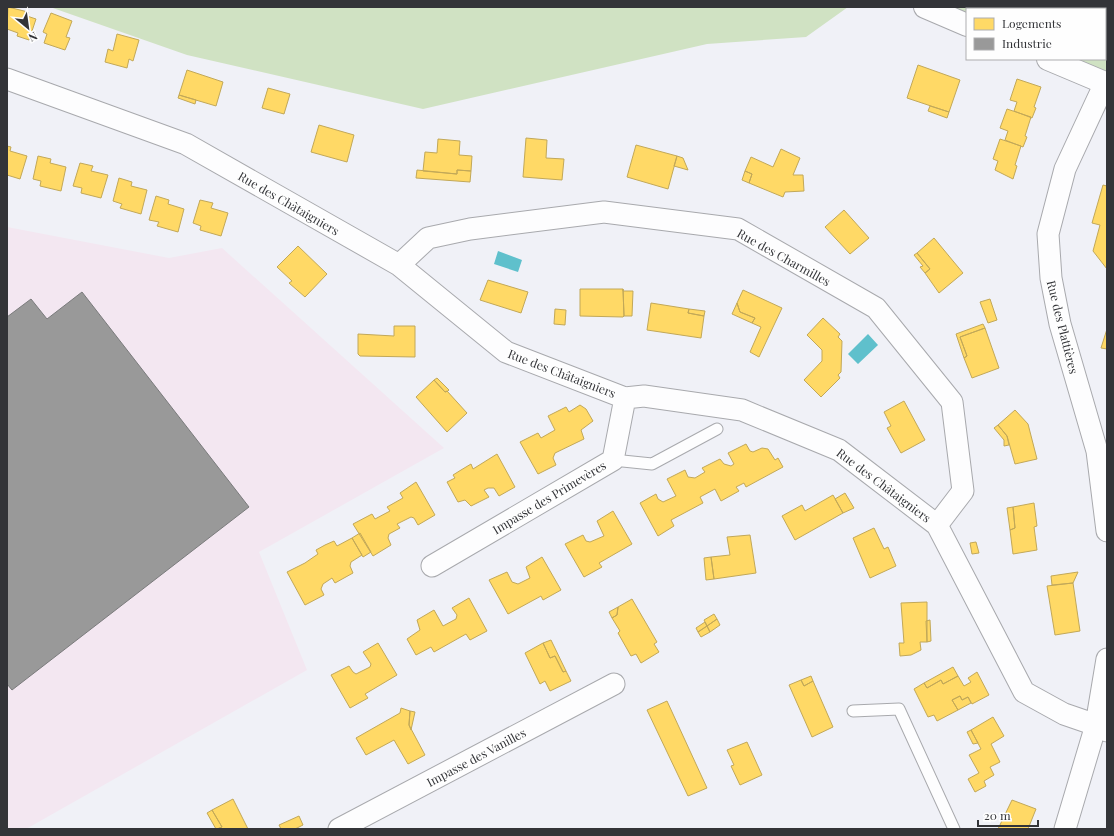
<svg xmlns="http://www.w3.org/2000/svg" width="1114" height="836" viewBox="0 0 1114 836" font-family="'Playfair Display',serif">
  <style>
    .industrial { fill: #f3e7f1 }
    .green { fill: #d0e2c3 }
    .water { fill: #5fc0cc }
    .homes { fill: #ffd966; stroke: #c2a858 }
    .industry { fill: #999; stroke: #7a7b7c }
    .lines { fill: none; stroke-linecap: round; stroke-linejoin: round }
    .service-casing { stroke: #a8a9ad; stroke-width: 13 }
    .minor-casing { stroke: #a8a9ad; stroke-width: 23 }
    .tertiary-casing { stroke: #a8a9ad; stroke-width: 24 }
    .path { stroke: #dcdcde; stroke-width: 2.5; stroke-dasharray: 3 2; stroke-linecap: butt }
    .service { stroke: #fdfdfe; stroke-width: 11 }
    .minor { stroke: #fdfdfe; stroke-width: 21 }
    .tertiary { stroke: #fdfdfe; stroke-width: 22 }
    .labels { text-anchor: middle; dominant-baseline: central; stroke-width: 4; stroke-linejoin: round; paint-order: stroke }
    .street-label { font-size: 12px; fill: #333438; stroke: #fefefe }
  </style>
  <rect width="100%" height="100%" fill="#f0f1f7"/>
  <path class="industrial" d="M7,227L169,258L222,248L444,448L259,552L307,670L26,829H7Z"/>
  <path class="green" d="M50,7H848L806,37L707,44L423,109L187,55Z
    M927,7H1107V87L1044,59H1105V9H967V25Z"/>
  <path class="water" d="M498,251L522,260L518,272L494,264Z
    M868,334L878,345L858,364L848,354Z"/>
  <path class="homes" d="M8,7L28,12L27,16L36,19L29,40L17,36L18,33L7,29Z
    M51,13L72,21L66,37L70,38L65,50L44,43L47,34L43,32Z
    M117,34L139,40L133,61L129,59L127,68L105,62L108,49L113,51Z
    M918,65L960,80L949,112L907,98Z
    M187,70L223,82L216,106L179,95Z
    M1017,79L1041,87L1034,107L1036,108L1032,118L1014,111L1017,102L1010,100Z
    M268,88L290,94L284,114L262,108Z
    M179,95L196,100L195,104L178,98Z
    M930,106L949,112L947,118L928,111Z
    M1007,109L1031,117L1025,136L1027,137L1023,147L1005,140L1008,131L1000,128Z
    M319,125L354,135L347,162L311,152Z
    M526,138L547,140L546,158L564,159L562,180L523,177Z
    M438,139L460,141L459,155L472,156L471,171L457,170V174L423,171L425,152L437,153Z
    M1000,139L1021,146L1015,165L1017,166L1013,179L995,170L998,161L993,159Z
    M636,145L677,156L668,189L627,177Z
    M7,146L11,147L10,151L27,156L20,179L7,175Z
    M781,149L800,158L793,175H803L804,191L785,192L783,197L749,183L752,174L745,171L751,157L773,167Z
    M38,156L51,159L50,163L66,167L61,191L40,186L41,181L33,179Z
    M677,156L683,158L688,170L674,166Z
    M80,163L93,166L91,171L108,175L101,198L81,193L82,188L73,186Z
    M417,170L457,174V170L471,171L470,182L416,178Z
    M745,171L752,174L749,183L742,180Z
    M119,178L132,182L131,186L147,190L141,214L120,208L122,204L113,201Z
    M1103,185L1107,186V269L1093,251L1100,225L1092,223Z
    M156,196L169,200L168,204L184,209L178,232L157,226L159,222L149,220Z
    M200,200L213,203L211,208L228,213L221,236L200,230L201,226L193,223Z
    M844,210L869,238L850,254L825,227Z
    M934,238L963,273L939,293L925,273L930,269L917,253Z
    M298,246L327,274L305,297L289,283L292,281L277,267Z
    M917,253L930,269L925,273L920,267L923,266L914,255Z
    M488,280L528,292L521,313L480,300Z
    M580,289H623L624,316L623,317L580,316Z
    M623,289V291H633L632,316H624Z
    M743,290L782,308L759,357L750,352L761,327L752,323L755,318L740,312L737,303Z
    M990,299L997,320L988,323L980,302Z
    M651,303L689,309L688,313L704,316L701,338L647,330Z
    M737,303L740,312L755,318L752,323L732,314Z
    M555,309L566,310L565,325L554,324Z
    M689,309L705,311L704,316L688,313Z
    M823,318L840,334L838,337L842,341L841,372L838,375L840,378L821,397L804,380L822,361V350L807,335Z
    M983,324L985,328L960,337L967,356L964,358L956,334Z
    M394,326H415V357L360,356L358,354V334L394,336Z
    M985,328L999,368L972,378L964,358L967,356L960,337Z
    M1107,329V349L1101,348Z
    M437,378L449,390L448,391L445,392L434,380Z
    M434,380L445,392L447,391L467,413L447,432L416,397Z
    M904,401L925,440L901,453L887,428L891,426L884,412Z
    M580,405L586,409L593,421L581,430L584,439L555,453L553,458L556,465L538,474L520,442L538,433L541,438L555,430L548,416L566,407L569,412Z
    M1015,410L1028,424L1037,459L1015,464L1007,436L998,425Z
    M998,425L1007,436L1009,445L1004,446V440L994,428Z
    M746,444L750,451L753,452L762,448L768,449L775,460L778,458L783,467L746,487L744,483L736,487L739,491L721,501L715,489L700,497L703,503L671,520L674,526L658,536L640,503L656,494L658,499L663,502L676,496L667,479L685,470L688,477L695,478L705,472L702,468L720,459L724,464L731,466L734,464L728,453Z
    M497,454L515,487L499,496L494,488H488L484,490L489,497L471,506L465,500L458,502L447,482L455,478L453,475L461,470L471,464L473,469Z
    M416,482L435,515L418,525L414,518L411,517L397,524L400,528L389,534L388,538L391,545L373,556L353,524L372,514L375,519L390,511L387,507L403,498L400,493Z
    M845,493L854,508L843,513L835,499Z
    M833,495L843,513L795,540L782,516L802,505L805,511Z
    M1034,503L1037,526L1034,527L1037,550L1013,554L1010,530L1015,528L1013,507Z
    M1013,507L1015,528L1010,530L1007,508Z
    M613,511L632,544L599,563L602,567L584,577L565,544L583,535L586,541L590,542L604,536L597,521Z
    M874,528L884,549L888,547L896,566L870,578L853,538Z
    M360,533L371,552L363,557L352,538Z
    M750,535L756,573L714,579L711,557L730,555L727,537Z
    M352,538L362,555L351,562L350,566L353,573L335,583L332,578L323,584L321,589L324,595L305,605L287,572L305,563L318,554L316,550L325,545L334,541L337,546Z
    M976,542L979,553L972,554L970,543Z
    M542,557L561,590L543,600L541,596L508,614L489,580L507,572L512,582L518,584L530,578L526,567Z
    M711,557L714,579L706,580L704,558Z
    M1078,572L1073,583L1052,585L1051,576Z
    M1073,583L1080,631L1055,635L1047,586Z
    M469,598L487,631L470,640L466,634L434,652L431,647L416,655L407,639L420,630L417,620L434,610L443,626L456,619L457,615L452,608Z
    M632,599L657,642L654,644L659,652L641,663L636,654L631,656L618,633L620,631L612,618L617,615L618,607Z
    M927,602V642H920L921,650L911,655L900,656L899,643H904L901,603Z
    M618,607L617,615L612,618L609,612Z
    M714,614L717,619L707,626L704,620Z
    M717,619L720,625L710,632L707,626Z
    M930,620L931,641L927,642L926,621Z
    M705,622L707,626L698,632L696,628Z
    M707,626L710,632L701,637L698,632Z
    M551,640L566,671L563,672L555,656L550,658L543,643Z
    M378,643L397,675L365,694L368,698L350,708L331,675L349,666L353,672L356,674L370,667L371,664L363,652Z
    M543,643L550,658L555,656L563,672L566,671L571,681L550,691L545,681L540,684L525,653Z
    M953,667L958,676L943,684L941,680L927,688L924,683Z
    M977,672L989,695L972,704L968,697L962,700L960,696L952,700L958,710L937,721L934,715L928,717L914,689L924,683L927,688L941,680L943,684L958,676L964,686L971,682L968,678Z
    M811,676L813,681L804,686L801,680Z
    M801,680L804,686L813,681L833,727L812,737L789,685Z
    M960,696L962,700L968,697L971,703L958,710L952,700Z
    M667,701L707,788L688,796L647,710Z
    M401,708L410,711L409,725L425,755L408,764L394,740L366,755L356,738L400,713Z
    M410,711L415,712L411,730L409,725Z
    M993,717L1004,736L991,744L1000,762L990,767L994,775L984,781L986,786L975,792L968,779L979,773L969,755L981,749L971,730Z
    M971,730L978,743L973,744L967,732Z
    M747,742L762,775L740,785L731,766L734,765L727,750Z
    M233,799L248,829H217L222,827L212,810Z
    M1012,800L1036,809L1028,829H998Z
    M212,810L222,827L217,829H216L207,813Z
    M299,816L303,825L295,829H281L279,825Z"/>
  <path class="industry" d="M82,292L249,507L12,690L7,684V317L31,299L47,319Z"/>
  <g class="lines">
    <g class="service-casing">
      <path id="service" d="M613,460L652,464L717,429
        M853,711L899,709L954,829"/>
    </g>
    <g class="minor-casing">
      <path id="minor" d="M7,79L186,144L399,265L506,352L625,398L644,396L742,410L839,450L937,525L1024,692L1064,714L1096,725L1107,731
        M1107,84L1105,83L1065,169L1048,234L1051,278L1060,324L1097,451L1107,531
        M399,265L428,238L470,229L604,212L738,229L876,308L952,402L963,491L937,525
        M432,566L613,460L625,398
        M339,829L614,684
        M1065,829L1096,725L1107,659"/>
    </g>
    <g class="tertiary-casing">
      <path id="tertiary" d="M925,7L967,25
        M1048,59L1105,83"/>
    </g>
    <path class="path" d="M992,9V7"/>
    <use href="#service" class="service"/>
    <use href="#minor" class="minor"/>
    <use href="#tertiary" class="tertiary"/>
  </g>
  <g class="labels">
    <g class="street-label">
      <text transform="translate(289 203) rotate(30)">Rue des Châtaigniers</text>
      <text transform="translate(784 257) rotate(29)">Rue des Charmilles</text>
      <text transform="translate(1063 327) rotate(76)">Rue des Plattières</text>
      <text transform="translate(562 373) rotate(21)">Rue des Châtaigniers</text>
      <text transform="translate(884 485) rotate(37)">Rue des Châtaigniers</text>
      <text transform="translate(549 497) rotate(-31)">Impasse des Primevères</text>
      <text transform="translate(476 757) rotate(-28)">Impasse des Vanilles</text>
    </g>
  </g>
  <rect width="1114" height="836" fill="none" stroke="#333438" stroke-width="16"/>
  <rect x="966" y="8" width="140" height="52" fill="#fefefe" stroke="#adadaf"/>
  <rect x="974" y="18" width="20" height="12" fill="#ffd966" stroke="#adadaf"/>
  <text x="1002" y="28" font-size="12" fill="#333438">Logements</text>
  <rect x="974" y="38" width="20" height="12" fill="#999999" stroke="#adadaf"/>
  <text x="1002" y="48" font-size="12" fill="#333438">Industrie</text>
  <g transform="translate(28 28) rotate(151)" stroke="#fefefe" stroke-width="3" paint-order="stroke">
  <path d="M0-3L7 15L0 10L-7 15Z" fill="#333438"/>
  <text y="-6" font-size="11" font-weight="bold" text-anchor="middle" fill="#333438">N</text>
  </g>
  <path d="M978 820v6h60v-6" fill="none" stroke="#333438" stroke-width="2"/>
  <text x="984" y="820" font-size="12" fill="#333438" stroke="#fefefe" stroke-width="3" paint-order="stroke">20 m</text>
</svg>
